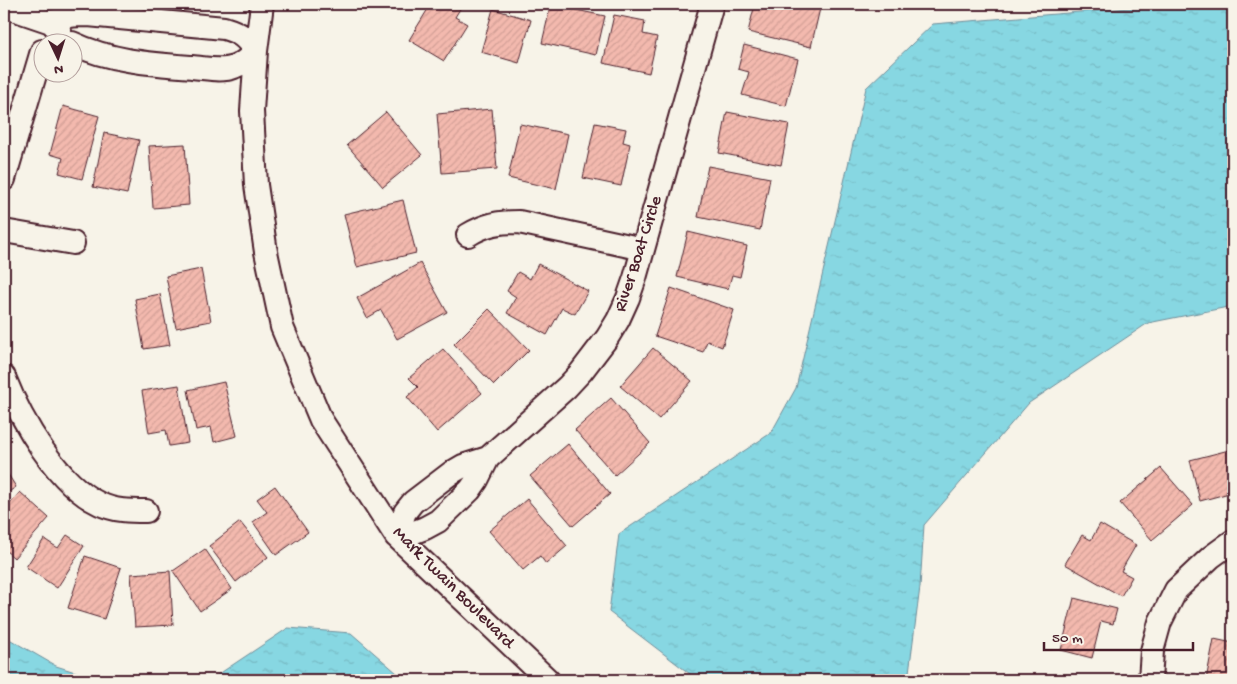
<svg xmlns="http://www.w3.org/2000/svg" width="1237" height="684" viewBox="0 0 1237 684" font-family="'Gochi Hand',sans-serif">
  <style>
    .water { fill: url(#water-ripples); stroke: #6f8d99 }
    .building { fill: url(#building-hatch); stroke: #4a1f2b }
    .lines { fill: none; stroke-linecap: round; stroke-linejoin: round }
    .minor-casing { stroke: #4a1f2b; stroke-width: 26 }
    .minor { stroke: #f7f3e8; stroke-width: 22 }
    .labels { text-anchor: middle; dominant-baseline: central; stroke-width: 4.5; stroke-linejoin: round; paint-order: stroke }
    .street-label { font-size: 18px; fill: #4a1f2b; stroke: #f7f3e8 }
  </style>
  <defs>
    <pattern id="water-ripples" width="26" height="14" patternUnits="userSpaceOnUse" patternTransform="scale(1.25)"><rect width="26" height="14" fill="#87d7e2"/><path d="M2 4q2-2 4 0t4 0M15 11q2-2 4 0t4 0" fill="none" stroke="#76b8c2"/></pattern>
    <pattern id="building-hatch" width="6" height="6" patternUnits="userSpaceOnUse" patternTransform="scale(1.25)"><rect width="6" height="6" fill="#f3b9ae"/><path d="M-1 1l2-2M0 6l6-6M5 7l2-2" fill="none" stroke="#d29f96"/></pattern>
  </defs>
  <rect width="100%" height="100%" fill="#f7f3e8"/>
  <filter id="ink" filterUnits="userSpaceOnUse"><feTurbulence type="fractalNoise" baseFrequency=".02" numOctaves="2"/><feDisplacementMap in="SourceGraphic" scale="10" xChannelSelector="R" yChannelSelector="G"/><feConvolveMatrix kernelMatrix="1 2 1 2 8 2 1 2 1" color-interpolation-filters="sRGB"/></filter>
  <g filter="url(#ink)">
    <path class="water" d="M1179,4H1233V306L1148,323L1029,403L924,525L920,587L908,680H698L609,612L619,534L771,433L796,388L866,88L933,24Z
      M288,628L351,633L405,680H210Z
      M4,636L56,666L101,680H4Z"/>
    <path class="building" d="M431,4H463L455,17L467,24L444,61L409,40Z
      M551,4H578L576,10L605,16L596,55L542,43Z
      M755,4H821L811,47L748,32Z
      M493,9L531,20L519,63L481,52Z
      M614,15L645,21L643,34L657,37L649,73L603,63Z
      M744,45L798,59L786,106L742,95L749,72L738,69Z
      M63,106L99,116L82,179L59,173L63,158L50,154Z
      M492,109L497,169L442,173L437,114Z
      M386,112L422,155L383,187L347,145Z
      M727,112L789,124L781,165L719,153Z
      M595,123L626,129L623,142L630,144L621,186L583,178Z
      M520,124L568,134L556,189L508,178Z
      M104,133L139,140L127,194L93,187Z
      M185,144L189,205L153,208L149,146Z
      M708,166L770,178L760,230L698,217Z
      M403,200L416,253L357,267L344,214Z
      M688,232L747,246L740,277L732,275L728,289L677,277Z
      M420,263L447,312L397,339L381,310L367,318L357,298Z
      M538,264L588,291L575,314L562,308L547,335L507,313L516,297L507,291L518,272L530,279Z
      M201,269L211,321L176,328L166,276Z
      M671,288L734,310L722,347L707,341L703,352L655,336Z
      M160,294L170,345L144,349L135,299Z
      M489,309L529,350L494,385L454,344Z
      M653,348L692,381L659,419L620,386Z
      M443,349L482,393L437,432L407,397L418,387L409,378Z
      M224,382L237,436L214,442L211,427L196,430L188,390Z
      M179,385L188,443L169,446L166,430L149,433L142,391Z
      M611,398L650,443L615,475L575,430Z
      M568,444L610,494L573,526L530,476Z
      M1233,449V492L1200,501L1190,460Z
      M4,468L16,487L4,495Z
      M1161,468L1193,505L1152,540L1120,503Z
      M275,486L308,532L276,555L253,522L267,512L257,499Z
      M20,492L49,518L14,558L4,549V511Z
      M527,499L567,546L546,564L540,556L523,570L489,531Z
      M240,522L268,557L236,582L209,546Z
      M1100,524L1136,545L1121,571L1132,577L1121,596L1065,564L1082,535L1091,540Z
      M67,535L84,546L57,588L26,567L44,539L58,548Z
      M205,549L232,589L200,611L173,571Z
      M85,556L121,568L104,619L68,608Z
      M170,571L173,625L135,627L131,574Z
      M1074,598L1117,609L1113,624L1101,621L1092,658L1061,650Z
      M1214,639L1233,643V680H1206Z"/>
    <g class="lines">
      <g class="minor-casing">
        <path id="minor" d="M262,4L256,51L252,111L256,185L266,252L282,327L321,420L396,536L548,680
          M4,6L51,22L60,32
          M51,22C64,16 74,15 88,15L224,28C241,33 245,37 256,51C249,58 243,64 234,67C221,72 206,68 192,67C152,64 109,61 72,43
          M4,179L42,51
          M4,231L73,243
          M468,235C486,224 499,222 519,222L643,249
          M4,377C21,420 57,484 100,504C115,511 130,511 146,511
          M488,458L463,466L451,473L413,502L405,512L396,536L412,533L425,528L438,521L470,490L477,480L488,458L567,387L581,372L607,338L618,320L628,298L635,278L712,4
          M1150,680L1152,651L1160,622L1176,590L1211,557L1233,541"/>
      </g>
      <use href="#minor" class="minor"/>
    </g>
  </g>
  <g class="labels">
    <g class="street-label">
      <text transform="translate(639 254) rotate(-72)">River Boat Circle</text>
      <text transform="translate(453 588) rotate(45)">Mark Twain Boulevard</text>
    </g>
  </g>
  <rect width="1237" height="684" fill="none" stroke="#f7f3e8" stroke-width="20"/>
  <rect x="10" y="10" width="1217" height="664" fill="none" stroke="#4a1f2b" stroke-width="2" filter="url(#ink)"/>
  <g transform="translate(58 58) rotate(176)"><circle r="24" fill="#f7f3e8" stroke="#b29e9c"/>
  <path d="M0-4L9 19L0 12L-9 19Z" fill="#4a1f2b"/>
  <text y="-8" font-size="14" font-weight="bold" text-anchor="middle" fill="#4a1f2b">N</text>
  </g>
  <path d="M1044 642v8h149v-8" fill="none" stroke="#4a1f2b" stroke-width="2.5"/>
  <text x="1052" y="642" font-size="15" fill="#4a1f2b" stroke="#f7f3e8" stroke-width="4" paint-order="stroke">50 m</text>
</svg>
